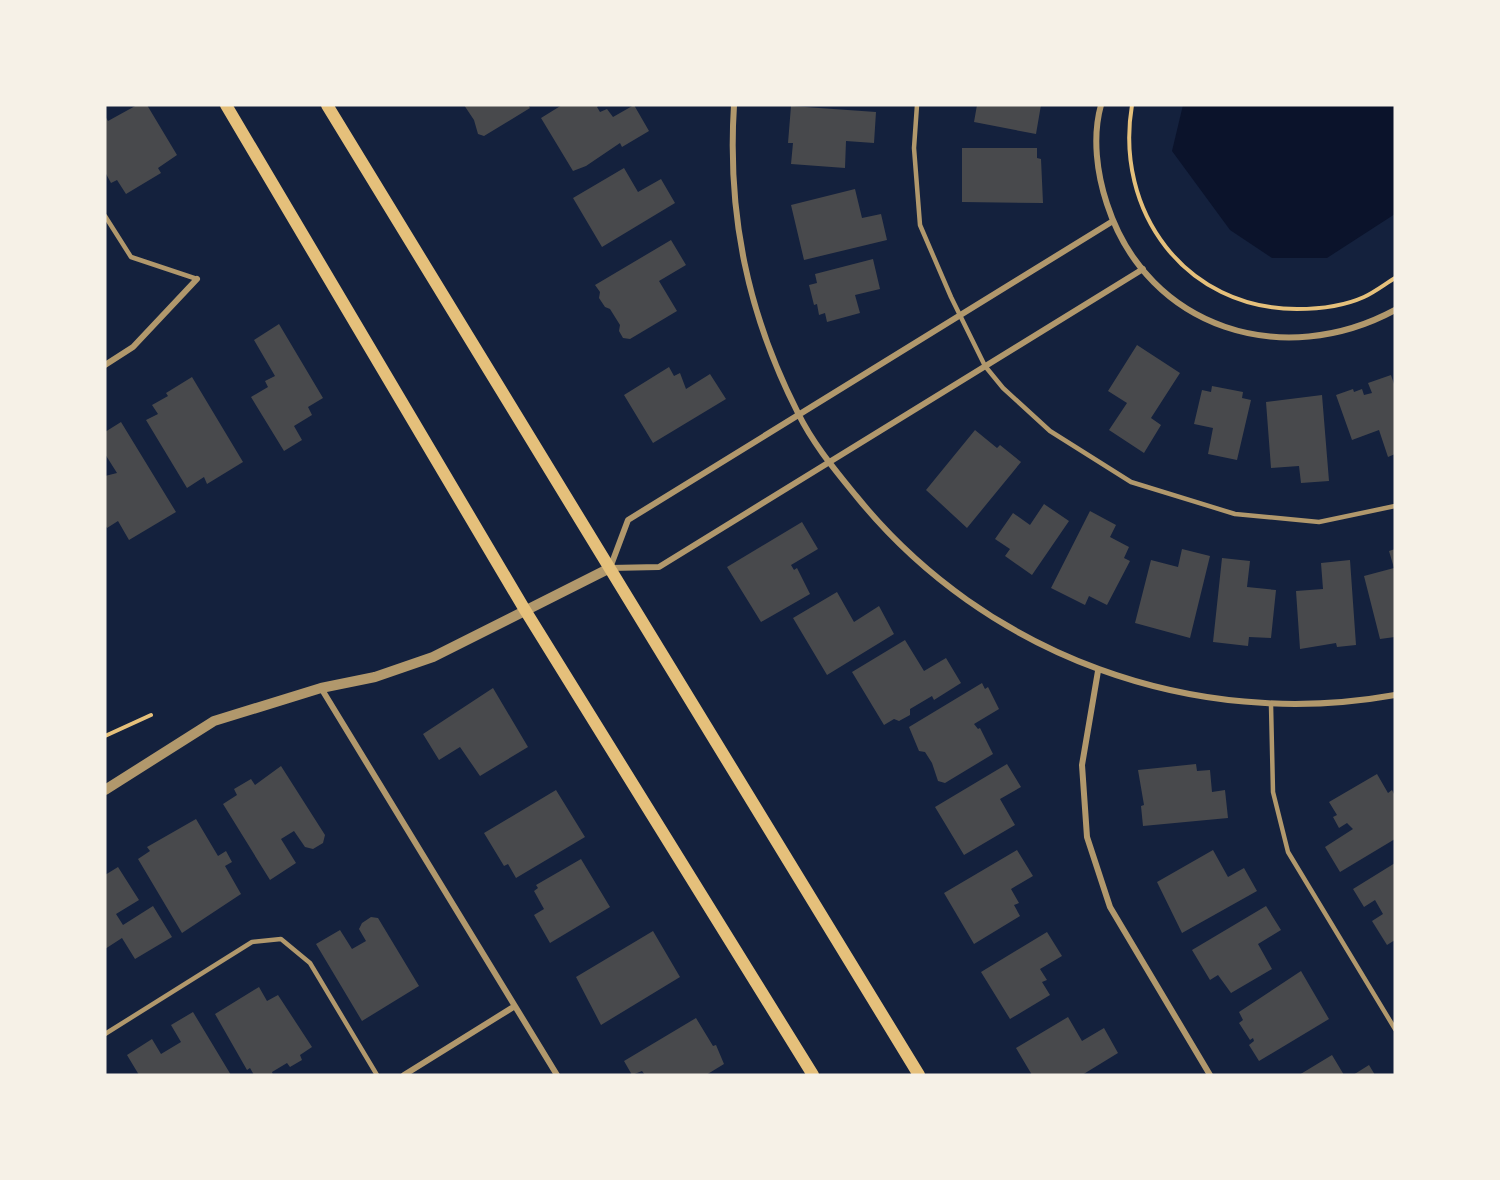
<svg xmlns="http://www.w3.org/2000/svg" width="1500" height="1180" viewBox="0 0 1500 1180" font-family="'Fira Sans',sans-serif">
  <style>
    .water { fill: #0b132b }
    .building { fill: #48494c }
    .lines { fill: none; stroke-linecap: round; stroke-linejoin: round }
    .path { stroke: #e5c07b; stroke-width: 4 }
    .service { stroke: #b1986c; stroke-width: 4.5 }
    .minor { stroke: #b1986c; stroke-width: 6 }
    .tertiary { stroke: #b1986c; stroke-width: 10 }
    .secondary { stroke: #e5c07b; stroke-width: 12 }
  </style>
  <rect width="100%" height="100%" fill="#14213d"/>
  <path class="water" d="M1183,105H1395V214L1327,258H1272L1230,230L1172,151Z"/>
  <path class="building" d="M137,105H147L177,155L158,168L161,173L126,194L117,180L111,183L105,172V116L108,121Z
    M464,105H528L530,108L484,136L478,134L474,120Z
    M562,105H599L597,107L600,112L607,109L613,117L634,105L649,131L622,147L620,143L586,166L573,171L541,118Z
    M977,105H1041L1036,134L974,122Z
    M791,106L876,112L874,143L846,141L845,168L791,164L793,143H788Z
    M962,148H1037V158L1041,159L1043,203L962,202Z
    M624,168L638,192L661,179L675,203L602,247L573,198Z
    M855,189L862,218L881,214L887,240L804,260L791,205Z
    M671,240L686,265L659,281L677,311L630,339L623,338L619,331L620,325L610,309L605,307L599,298L600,292L595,285Z
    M873,259L880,289L855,295L860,313L827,322L825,313L819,315L817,304L814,305L809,285L817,283L815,274Z
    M279,324L323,398L308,407L312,415L294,426L302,440L284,451L251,397L268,387L265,381L275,376L254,340Z
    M1137,345L1180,373L1151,418L1161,425L1144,453L1109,430L1127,403L1108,391Z
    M669,367L674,376L680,373L686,389L710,374L726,399L653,443L624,395Z
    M1391,375L1395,387V454L1388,457L1379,430L1352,440L1336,395L1353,389L1354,392L1362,389L1364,395L1372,393L1368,383Z
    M192,377L243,462L207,484L204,477L187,488L146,420L158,414L152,405L168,396L166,393Z
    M1212,386L1243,392L1242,398L1251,400L1237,460L1208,454L1213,428L1194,424L1202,390L1211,392Z
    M1322,395L1329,481L1301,483L1299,466L1271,468L1266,402Z
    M121,422L176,512L129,540L118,521L107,528L105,525V476L117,473L105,454V432Z
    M975,430L997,448L1000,445L1021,462L967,528L926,490Z
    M1044,504L1069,521L1032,575L1005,556L1010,549L995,539L1013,513L1030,525Z
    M1090,511L1116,525L1110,537L1129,547L1124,558L1130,561L1107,605L1089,596L1085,605L1051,588Z
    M802,522L818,549L791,565L794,570L797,568L810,594L761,622L727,567Z
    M1182,549L1210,556L1190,638L1135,623L1151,560L1178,567Z
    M1395,549V637L1380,639L1364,576L1394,568L1389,551Z
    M1222,558L1250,561L1247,587L1276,590L1271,638L1249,637L1248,646L1213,642Z
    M1350,560L1356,645L1337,647L1336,643L1300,649L1296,591L1323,589L1321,563Z
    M837,592L854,622L879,606L894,634L827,675L793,618Z
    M905,640L924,671L946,658L961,683L934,700L932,696L910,709V715L899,721L894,719L884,725L852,672Z
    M982,683L985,689L988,687L999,709L974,724L978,729L980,728L993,754L945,783L938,781L932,763L925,752L919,751L909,727Z
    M493,688L528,747L480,776L460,747L439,760L423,734Z
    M1007,764L1021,787L1000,799L1015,825L964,855L935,807Z
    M1196,764L1197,771L1210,770L1212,792L1225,790L1228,818L1143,826L1141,806L1144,805L1138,770Z
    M281,766L325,835L323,843L313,849L305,847L294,831L281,839L296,863L270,880L223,804L237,795L234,789L251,779L255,785Z
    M1377,774L1388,793L1392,790L1395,796V839L1340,872L1325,847L1353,829L1347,823L1339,828L1333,817L1337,815L1329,802Z
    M556,790L585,837L516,878L508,864L504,866L484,833Z
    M196,819L218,856L226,851L232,862L225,866L241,894L182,933L138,859L150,851L147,847Z
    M1017,850L1033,876L1011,889L1019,903L1014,905L1020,916L974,944L944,893Z
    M1213,850L1228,877L1244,868L1257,891L1182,933L1157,882Z
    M581,859L610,907L550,943L534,915L544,909L534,891L538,888L536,885Z
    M1395,863V940L1387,945L1372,921L1383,914L1375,900L1364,907L1353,889Z
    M118,867L139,900L116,914L123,925L153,906L172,937L135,959L122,938L105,949V875Z
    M1266,906L1281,930L1258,944L1272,969L1231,993L1218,975L1210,980L1192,950Z
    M371,917L378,918L419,986L362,1021L316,944L340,930L352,949L366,941L359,929L362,923Z
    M653,931L680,977L601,1025L576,977Z
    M1047,932L1062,956L1040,969L1047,980L1042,982L1050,995L1010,1019L981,972Z
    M1301,971L1329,1019L1259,1061L1249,1045L1254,1041L1253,1038L1250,1040L1239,1023L1243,1020L1239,1012Z
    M259,987L267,1001L278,995L312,1047L300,1055L302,1060L290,1067L287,1063L272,1072L273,1075H254L250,1068L247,1070L215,1014Z
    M193,1012L231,1075H139L127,1055L152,1039L161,1054L181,1042L171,1025Z
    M1068,1017L1082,1041L1104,1028L1118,1053L1082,1075H1032L1016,1048Z
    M696,1018L713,1046L716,1045L724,1064L706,1075H645L642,1071L632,1075L624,1061Z
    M1332,1055L1344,1075H1299Z
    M1369,1065L1375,1075H1353Z"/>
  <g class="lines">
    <path class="path" d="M1132,105C1114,211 1185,309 1297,309C1318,309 1344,306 1364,297C1375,292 1385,284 1395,278
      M105,736L151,715"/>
    <path class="service" d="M917,105L914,148L920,225L951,297L985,366L1003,388L1050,431L1131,482L1235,514L1319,522L1395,506
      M105,216L131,257L197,279
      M1271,705L1273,792L1288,852L1395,1029
      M105,1034L252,942L281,939L310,963L377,1075"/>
    <path class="minor" d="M734,105C727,215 748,315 798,413C813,444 836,471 857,497C986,656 1194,731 1395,695
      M1101,105C1092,137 1097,174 1107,204C1148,330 1284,370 1395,310
      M1113,221L628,520L610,568L659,567L1143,269
      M105,365L133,347L197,279
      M1098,671L1082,765L1087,837L1110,907L1210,1075
      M321,688L557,1075
      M404,1075L515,1006"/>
    <path class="tertiary" d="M105,790L214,721L321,688L375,677L433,657L610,568"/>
    <path class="secondary" d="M226,105L525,610L813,1075
      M327,105L919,1075"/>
  </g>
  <rect width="1500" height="1180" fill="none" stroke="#f6f1e7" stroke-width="213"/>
</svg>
